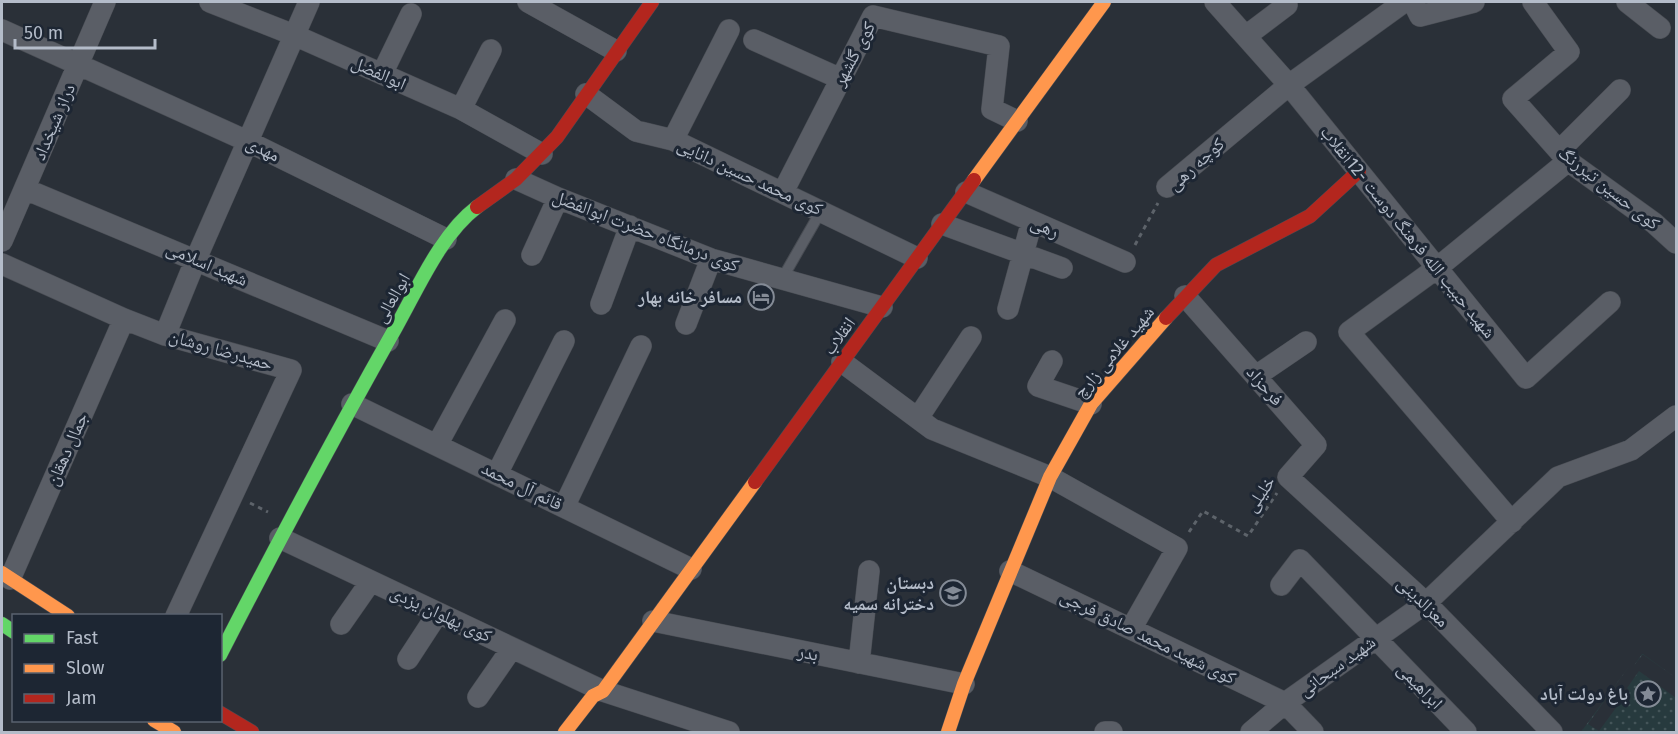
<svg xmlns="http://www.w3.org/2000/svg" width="1678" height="734" viewBox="0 0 1678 734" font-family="'Fira Sans','Noto Naskh Arabic',sans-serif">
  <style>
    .grass { fill: url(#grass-dots) }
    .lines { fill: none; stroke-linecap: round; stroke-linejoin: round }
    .lane-casing { stroke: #484c53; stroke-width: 12 }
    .street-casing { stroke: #484c53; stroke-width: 22 }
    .fast-casing { stroke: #484c53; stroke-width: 15 }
    .slow-casing { stroke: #484c53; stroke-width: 15 }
    .jam-casing { stroke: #484c53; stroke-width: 15 }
    .path { stroke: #5d636a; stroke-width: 3; stroke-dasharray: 4.5 4.5; stroke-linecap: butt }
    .lane { stroke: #5a5e66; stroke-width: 10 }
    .street { stroke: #5a5e66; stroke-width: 21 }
    .fast { stroke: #63d668; stroke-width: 14 }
    .slow { stroke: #ff974d; stroke-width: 14 }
    .jam { stroke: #b3261e; stroke-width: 14 }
    .labels { text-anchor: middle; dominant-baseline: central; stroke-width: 6; stroke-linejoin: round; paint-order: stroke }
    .street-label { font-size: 18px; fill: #b4bcc9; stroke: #1d2633 }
    .poi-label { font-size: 18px; font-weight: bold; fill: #b4bcc9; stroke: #1d2633; text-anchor: end }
  </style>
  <defs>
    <pattern id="grass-dots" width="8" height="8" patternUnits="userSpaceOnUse" patternTransform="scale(1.5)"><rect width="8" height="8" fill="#273a3e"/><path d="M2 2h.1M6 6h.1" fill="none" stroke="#445559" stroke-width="1.8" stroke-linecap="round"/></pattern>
  </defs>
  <rect width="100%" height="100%" fill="#2a3038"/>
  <path class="grass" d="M1642,654L1633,667L1630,665L1588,724L1599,731L1629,690L1627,688L1639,671L1676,698V732H1581L1630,665L1633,667L1643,654L1676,678Z"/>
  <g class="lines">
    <g class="lane-casing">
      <path id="lane" d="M782,279L821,211"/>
    </g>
    <g class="street-casing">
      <path id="street" d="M210,2L294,35L461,109L542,154
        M528,2L616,51
        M1215,2L1289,85L1526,378L1610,302
        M1413,2L1420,16L1474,2
        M1533,2L1569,52L1513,99L1568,161L1654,223L1676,243
        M1627,2L1660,28
        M2,30L247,141L446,239
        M1246,36L1287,5
        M754,40L841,79
        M382,74L411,14
        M586,94L636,131L673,140L917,258
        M461,109L491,50
        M673,140L729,30
        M1559,151L1620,90
        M516,179L558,198L711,259L882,307
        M1167,187L1289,85L1404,2
        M25,189L388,341
        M783,192L873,16L999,46L992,109L1017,121
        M966,192L1125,262
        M942,224L1062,268
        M2,241L105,2
        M532,255L558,198
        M2,264L124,319L165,335L291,370L176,616
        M1185,296L1316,445L1288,477L1426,603L1552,732
        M601,304L630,226
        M1008,309L1032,221
        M686,324L711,259
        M165,335L196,259L309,2
        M1052,361L1038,386L1091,404
        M842,362L932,429L1050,477L1177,548L1131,629
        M1256,376L1306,342
        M352,404L691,569
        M918,418L971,337
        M437,445L505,320
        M497,474L564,341
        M564,507L641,346
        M1512,522L1349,332L1437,268L1568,161
        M280,538L603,691L729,732
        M1010,571L1285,703L1313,732
        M10,579L124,319
        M1281,585L1300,560L1466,732
        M653,621L964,684
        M341,624L371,581
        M408,659L438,613
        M859,663L869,571
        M478,697L512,648
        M1105,732H1112
        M1251,732L1285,703L1426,603L1558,477L1631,450L1676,416"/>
    </g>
    <g class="fast-casing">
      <path id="fast" d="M2,624L14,632
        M220,655C277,544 335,435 396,327C418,288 441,234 477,207"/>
    </g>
    <g class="slow-casing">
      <path id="slow" d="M974,180L1104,2
        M2,573L68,616
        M154,720L174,732
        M565,732L593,696L603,691L755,482
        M948,732L964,684L1050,477L1091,404L1166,318"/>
    </g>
    <g class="jam-casing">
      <path id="jam" d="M477,207L516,179L557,137L652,2
        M1166,318L1216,265L1310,216L1359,171
        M755,482L974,180
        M220,713L252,732"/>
    </g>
    <path class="path" d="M1135,245L1158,203
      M250,503L268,512
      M1189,532L1203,511L1248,536L1277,493"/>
    <use href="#lane" class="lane"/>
    <use href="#street" class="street"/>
    <use href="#fast" class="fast"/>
    <use href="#slow" class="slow"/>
    <use href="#jam" class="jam"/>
  </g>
  <defs>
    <g id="hotel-ring" transform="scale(1.35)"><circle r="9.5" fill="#1d2633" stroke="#848b96" stroke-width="1.5"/><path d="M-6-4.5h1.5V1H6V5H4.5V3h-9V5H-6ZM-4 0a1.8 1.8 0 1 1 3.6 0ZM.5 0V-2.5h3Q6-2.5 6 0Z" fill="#848b96"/></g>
    <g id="school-ring" transform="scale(1.35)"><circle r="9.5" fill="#1d2633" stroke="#848b96" stroke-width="1.5"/><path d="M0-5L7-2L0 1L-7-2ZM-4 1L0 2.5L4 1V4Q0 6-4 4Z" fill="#848b96"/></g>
    <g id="sight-ring" transform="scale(1.35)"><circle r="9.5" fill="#1d2633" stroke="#848b96" stroke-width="1.5"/><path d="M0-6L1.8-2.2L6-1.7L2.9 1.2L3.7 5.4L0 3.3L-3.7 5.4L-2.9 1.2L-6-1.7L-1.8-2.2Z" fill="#848b96"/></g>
  </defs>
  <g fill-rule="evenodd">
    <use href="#hotel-ring" x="761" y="297"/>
    <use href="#school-ring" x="953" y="593"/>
    <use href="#sight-ring" x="1648" y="694"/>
  </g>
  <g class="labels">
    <g class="street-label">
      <text transform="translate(854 54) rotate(-62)">کوی گلشهر</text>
      <text transform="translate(379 73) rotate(24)">ابوالفضل</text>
      <text transform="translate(54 122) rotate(-67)">دراز شیخداد</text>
      <text transform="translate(263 149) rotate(26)">مهدی</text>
      <text transform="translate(1196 164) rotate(-42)">کوچه رهی</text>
      <text transform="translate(750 177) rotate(25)">کوی محمد حسین دانایی</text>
      <text transform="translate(1609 188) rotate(38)">کوی حسین تیررنگ</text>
      <text transform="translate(1045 227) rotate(24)">رهی</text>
      <text transform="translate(646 231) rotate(21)">کوی درمانگاه حضرت ابوالفضل</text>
      <text transform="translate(1408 232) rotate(51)">شهید حبیب الله فرهنگ دوست -12انقلاب</text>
      <text transform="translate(207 264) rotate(23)">شهید اسلامی</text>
      <text transform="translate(392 298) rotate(-60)">ابوالعالی</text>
      <text transform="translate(839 336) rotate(-54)">انقلاب</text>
      <text transform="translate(221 350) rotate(16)">حمیدرضا روشان</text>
      <text transform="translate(1114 352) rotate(-50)">شهید غلامی زارچ</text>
      <text transform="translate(1265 386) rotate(49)">فرحزاد</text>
      <text transform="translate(67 449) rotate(-66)">جمال دهقان</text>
      <text transform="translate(522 486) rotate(26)">قائم آل محمد</text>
      <text transform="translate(1260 494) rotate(-56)">خلیلی</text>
      <text transform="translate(1423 602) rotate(44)">معزالدینی</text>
      <text transform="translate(441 614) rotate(25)">کوی پهلوان یزدی</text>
      <text transform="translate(1148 637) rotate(26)">کوی شهید محمد صادق فرجی</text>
      <text transform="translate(808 653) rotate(11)">بدر</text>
      <text transform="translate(1337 666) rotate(-36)">شهید سبحانی</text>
      <text transform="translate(1420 686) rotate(46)">ابراهیمی</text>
    </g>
    <g class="poi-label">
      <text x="742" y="297">مسافر خانه بهار</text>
      <text x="934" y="583">دبستان<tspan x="934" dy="21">دخترانه سمیه</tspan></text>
      <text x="1628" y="694">باغ دولت آباد</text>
    </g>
  </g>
  <rect width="1678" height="734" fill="none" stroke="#b4bcc9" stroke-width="6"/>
  <rect x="12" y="614" width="210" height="108" fill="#1d2633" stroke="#59626f" stroke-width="1.5"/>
  <rect x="24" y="634" width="30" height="9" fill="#63d668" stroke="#59626f" stroke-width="1.5"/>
  <text x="66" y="644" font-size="18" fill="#b4bcc9">Fast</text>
  <rect x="24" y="664" width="30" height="9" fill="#ff974d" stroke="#59626f" stroke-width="1.5"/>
  <text x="66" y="674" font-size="18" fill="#b4bcc9">Slow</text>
  <rect x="24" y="694" width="30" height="9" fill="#b3261e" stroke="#59626f" stroke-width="1.5"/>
  <text x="66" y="704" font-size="18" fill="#b4bcc9">Jam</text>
  <path d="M15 39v9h140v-9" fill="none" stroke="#b4bcc9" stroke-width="3"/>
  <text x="24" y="39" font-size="18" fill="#b4bcc9" stroke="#1d2633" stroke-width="4.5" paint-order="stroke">50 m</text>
</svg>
